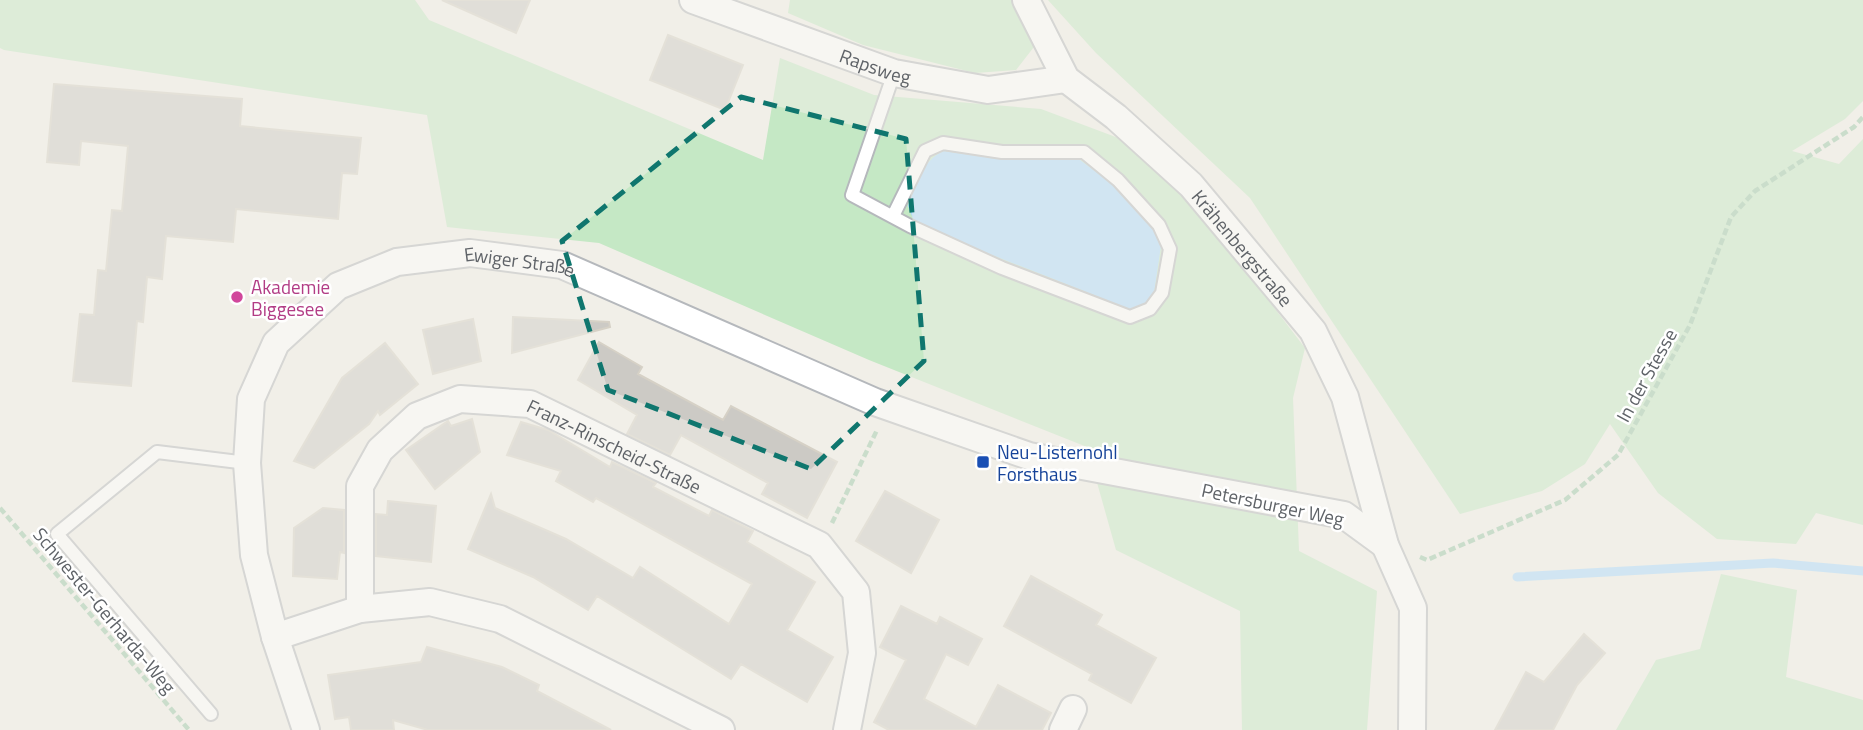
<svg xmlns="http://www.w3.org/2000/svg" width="1863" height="730" viewBox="0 0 1863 730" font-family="'Titillium Web',sans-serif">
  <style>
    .green { fill: #c5e8c5 }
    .water { fill: #aadaff }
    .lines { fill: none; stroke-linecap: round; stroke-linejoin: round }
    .stream { stroke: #aadaff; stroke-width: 9 }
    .building { fill: #cccac5; stroke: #d6d1c6; stroke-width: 2 }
    .service-casing { stroke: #b5b8bc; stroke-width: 16 }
    .minor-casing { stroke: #b5b8bc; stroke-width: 30 }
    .path { stroke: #9cc7a9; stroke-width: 4.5; stroke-dasharray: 7 3.5; stroke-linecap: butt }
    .service { stroke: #fff; stroke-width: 12 }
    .minor { stroke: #fff; stroke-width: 26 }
    .marked { fill: none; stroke: #0f766e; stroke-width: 5; stroke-dasharray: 14 9; stroke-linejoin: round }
    .hotel-dot { fill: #d1479c; stroke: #fff; stroke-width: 2.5 }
    .transit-dot { fill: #1a4fb4; stroke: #fff; stroke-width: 2.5 }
    .labels { text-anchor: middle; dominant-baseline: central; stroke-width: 5; stroke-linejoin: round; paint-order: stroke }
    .street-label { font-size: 19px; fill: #5f6368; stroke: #fff }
    .hotel-label { font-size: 19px; fill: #b23c85; stroke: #fff; text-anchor: start }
    .transit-label { font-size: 19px; fill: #164399; stroke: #fff; text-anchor: start }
  </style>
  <rect width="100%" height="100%" fill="#f1efe8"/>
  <path class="green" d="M0,0H415L429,20L763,160L780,58L874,95L1041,109L1121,139L1205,217L1305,348L1293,398L1299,551L1377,591L1367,730H1242L1240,611L1116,550L1087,447L869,360L599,243L447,227L427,115L4,50L0,48Z
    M790,0H1015L1037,43L1016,70L975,73L863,45L788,13Z
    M1048,0H1863V101L1845,119L1792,151L1839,164L1863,139V525L1816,513L1796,544L1717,539L1658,493L1610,424L1585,464L1542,491L1460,514L1250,198L1096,53Z
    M1721,574L1797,590L1786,677L1863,700V730H1616L1656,660L1700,649Z"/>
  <path class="water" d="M944,151L998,159L1080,160L1115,186L1153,226L1161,246L1154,293L1143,307L1132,310L982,251L914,221L908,206C916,185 922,160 944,151Z"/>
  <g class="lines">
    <path class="stream" d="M1517,577L1773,563L1863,571"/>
  </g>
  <path class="building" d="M442,0H530L516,33Z
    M668,35L743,65L725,110L650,80Z
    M54,84L242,99L240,126L361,138L357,174L342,173L338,219L236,209L233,242L166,236L162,279L147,277L143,322L137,321L131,386L73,381L80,314L94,315L98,270L106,271L112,210L122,211L128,146L81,141L79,165L47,162Z
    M513,317L609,322L610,327L512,353Z
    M473,319L481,361L433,374L423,330Z
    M599,342L642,367L638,374L723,420L731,406L837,462L807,518L762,494L768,483L681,435L670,455L627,434L637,415L578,380Z
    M385,343L418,384L380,415L378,411L369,424L314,468L294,461L342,378Z
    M472,419L480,452L435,489L406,450L448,421L451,426Z
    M521,422L548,430L610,467L612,462L656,483L653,487L709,516L712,510L753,531L747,542L815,582L787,630L833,657L807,702L741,664L731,679L597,596L588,610L533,577L468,549L491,494L495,508L566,539L633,578L640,567L729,624L752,584L596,498L593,502L556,481L561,471L507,455Z
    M885,491L939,520L911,573L856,541Z
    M388,501L436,506L431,562L376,556V514L387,515Z
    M323,508L344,510V553L340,552L337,579L293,576L294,528Z
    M1031,576L1102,615L1096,625L1156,658L1131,703L1089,680L1092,674L1004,626Z
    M901,606L937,624L940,617L982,639L968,665L946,654L924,699L976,727L998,685L1051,713L1042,730H889L874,722L906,660L880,647Z
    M1584,634L1605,653L1577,685L1553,730H1495L1526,672L1544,682Z
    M427,647L502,667L539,685L537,691L611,730H428L393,720L394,730H351L349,717L335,719L328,675L421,662Z"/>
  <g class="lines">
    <g class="service-casing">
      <path id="service" d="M893,216L925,151L943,143L1002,152H1084L1118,180L1159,225L1170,249L1162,293L1150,309L1130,317L1002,268L910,226L852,195L894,73
        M211,714L57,534L157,452L247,463"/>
    </g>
    <g class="minor-casing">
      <g id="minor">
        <path id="s1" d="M693,0L894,73L988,90L1066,79"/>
        <path id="s2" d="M1026,0L1066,79L1116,117L1191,185L1313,331L1345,397L1385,545L1413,608L1412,730"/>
        <path id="s3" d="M360,609V486L380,450L417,416L460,399L530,404L819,545L856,592L862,653L847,730"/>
        <path d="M275,637L360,609L430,602L500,619L721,730"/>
        <path id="s4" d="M306,730L275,637L254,555L247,463L251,399L276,343L338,286L397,262L470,253L562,265L875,402L1029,456L1344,515L1385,545"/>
        <path d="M1063,730L1073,709"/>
      </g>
    </g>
    <path class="path" d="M0,508L189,730
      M832,523L877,430
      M1420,557L1427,560L1565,500L1618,455L1690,325L1731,217L1755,191L1854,127L1863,117"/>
    <use href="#service" class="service"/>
    <use href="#minor" class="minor"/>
  </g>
  <path d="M0 0H1863V730H0ZM741,97L906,139L924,361L811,469L608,390L562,241Z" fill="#f1efe8" fill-opacity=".55" fill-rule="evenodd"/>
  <path class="marked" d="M741,97L906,139L924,361L811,469L608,390L562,241Z"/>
  <circle class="hotel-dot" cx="237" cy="297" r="7"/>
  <rect class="transit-dot" x="976" y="455" width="14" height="14" rx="3.5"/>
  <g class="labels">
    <g class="street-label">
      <text stroke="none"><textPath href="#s1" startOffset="194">Rapsweg</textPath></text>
      <text stroke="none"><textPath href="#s2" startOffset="334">Krähenbergstraße</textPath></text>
      <text stroke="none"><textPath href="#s4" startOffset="672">Ewiger Straße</textPath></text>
      <text transform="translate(1646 375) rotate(-61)">In der Stesse</text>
      <text stroke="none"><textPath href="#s3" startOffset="425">Franz-Rinscheid-Straße</textPath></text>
      <text transform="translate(1273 504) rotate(12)">Petersburger Weg</text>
      <text transform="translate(105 610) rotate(50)">Schwester-Gerharda-Weg</text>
    </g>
    <g class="hotel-label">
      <text x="251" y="286">Akademie<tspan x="251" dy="22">Biggesee</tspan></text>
    </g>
    <g class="transit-label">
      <text x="997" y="451">Neu-Listernohl<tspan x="997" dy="22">Forsthaus</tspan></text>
    </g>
  </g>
</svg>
